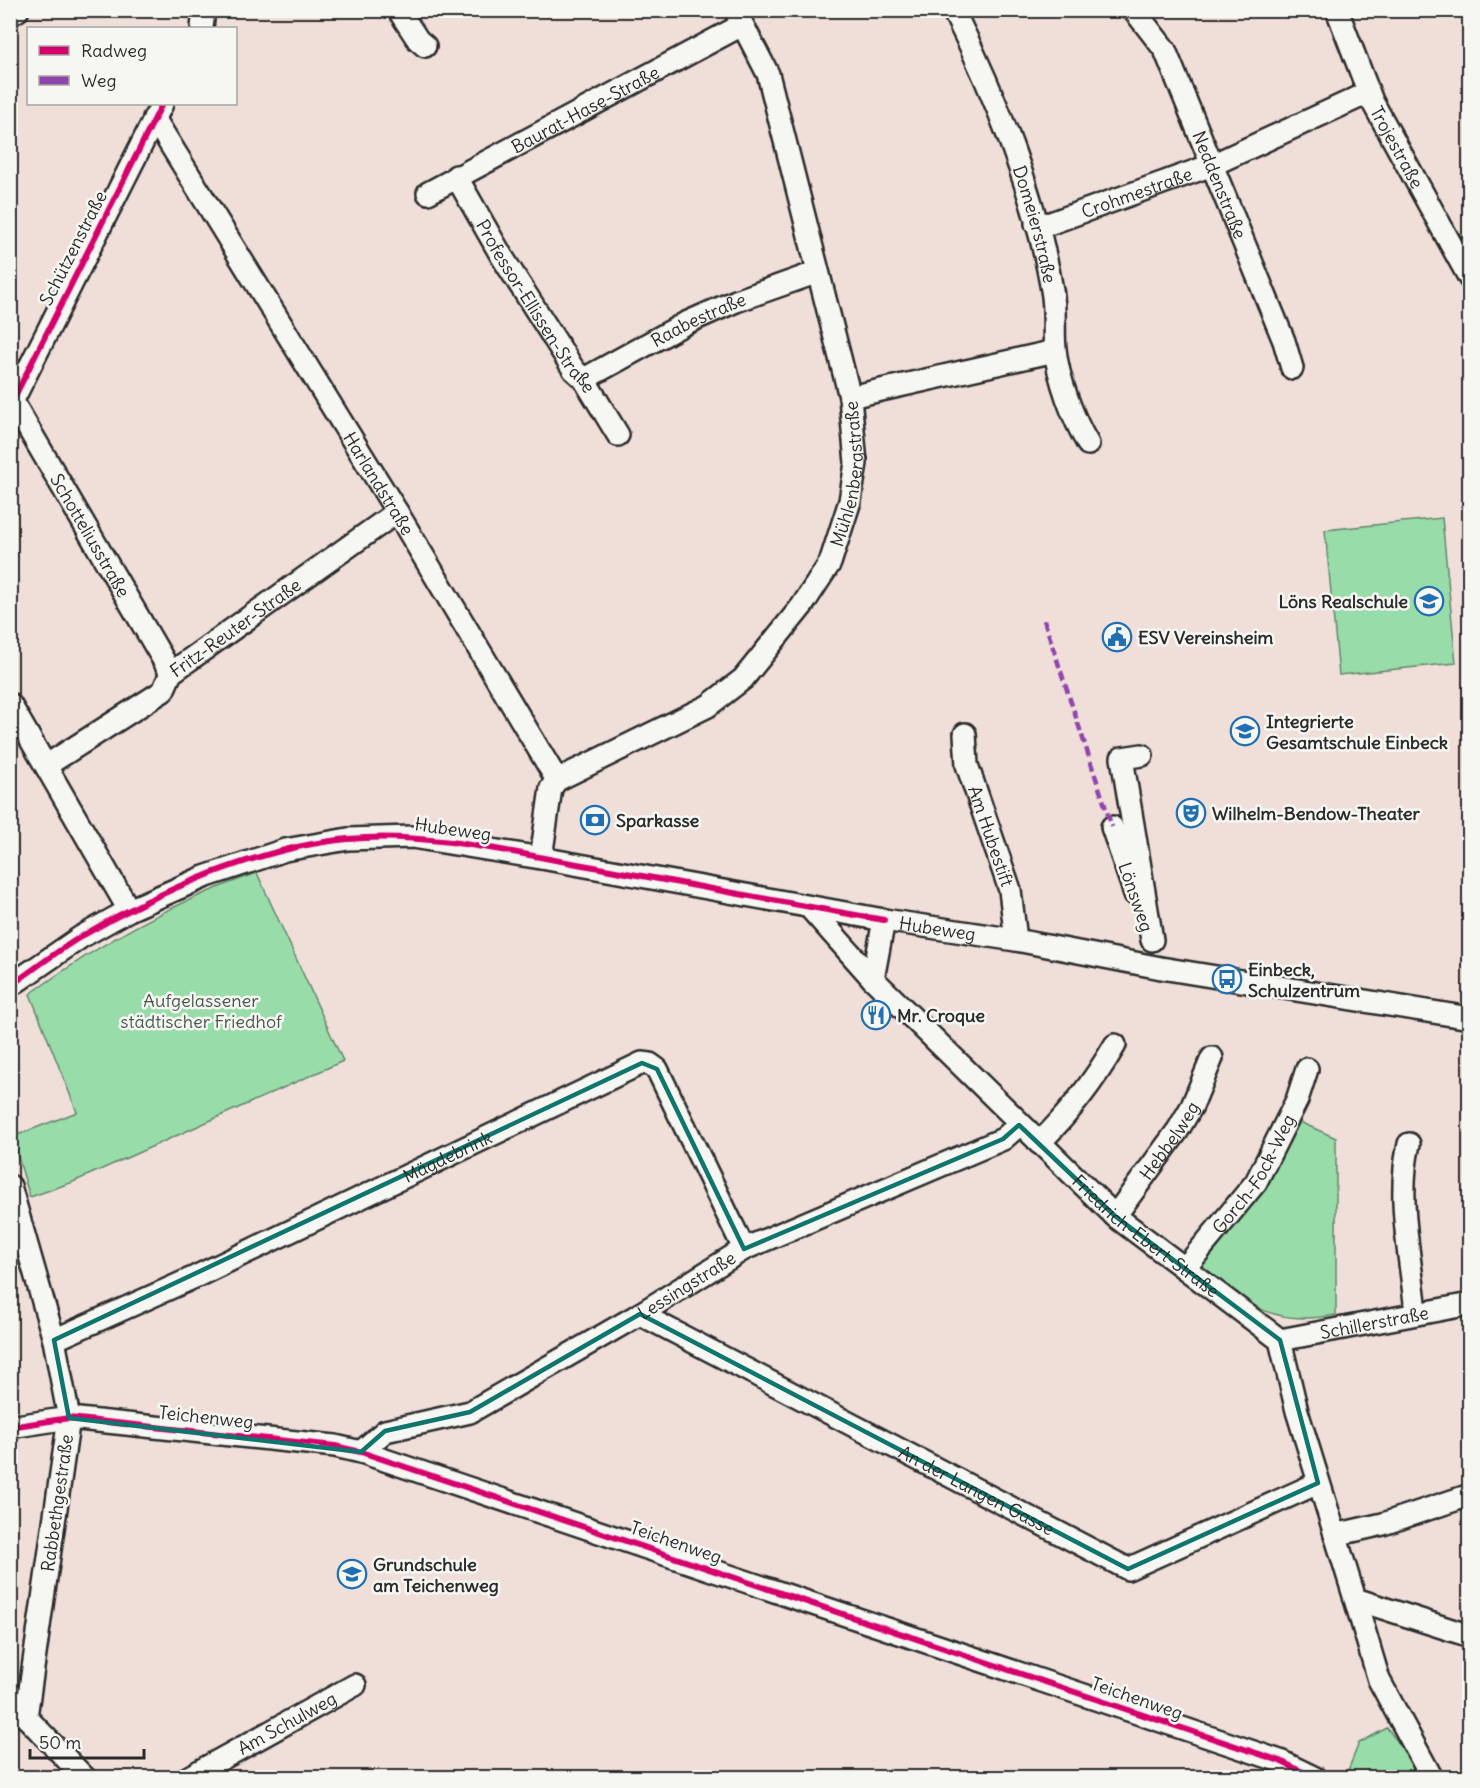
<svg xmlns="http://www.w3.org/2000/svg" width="1480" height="1788" viewBox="0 0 1480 1788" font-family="Delius,sans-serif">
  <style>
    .green { fill: #98dda9; stroke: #62846a; stroke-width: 1.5 }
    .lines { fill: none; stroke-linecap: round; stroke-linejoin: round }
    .minor-casing { stroke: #2b2b2b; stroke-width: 26 }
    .minor { stroke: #f6f6f2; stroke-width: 21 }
    .quiet { stroke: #8e44ad; stroke-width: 4.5; stroke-dasharray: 9 4.5; stroke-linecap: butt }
    .cycleway-casing { stroke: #f6f6f2; stroke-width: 10 }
    .cycleway { stroke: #d6006c; stroke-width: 6 }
    .marked { fill: none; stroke: #0f766e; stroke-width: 4.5; stroke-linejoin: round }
    .labels { text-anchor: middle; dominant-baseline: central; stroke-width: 5; stroke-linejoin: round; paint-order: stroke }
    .street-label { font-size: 18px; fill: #2b2b2b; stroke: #f6f6f2 }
    .poi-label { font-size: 18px; font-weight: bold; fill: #2b2b2b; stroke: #f6f6f2; text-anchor: start }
    .park-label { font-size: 18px; fill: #46584a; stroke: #f6f6f2 }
  </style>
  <rect width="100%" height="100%" fill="#f0dfd9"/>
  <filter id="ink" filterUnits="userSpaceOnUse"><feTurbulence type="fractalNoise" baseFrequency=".0167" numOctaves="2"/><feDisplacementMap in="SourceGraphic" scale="12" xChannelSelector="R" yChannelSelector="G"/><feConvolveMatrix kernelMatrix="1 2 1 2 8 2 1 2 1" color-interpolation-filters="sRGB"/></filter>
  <g filter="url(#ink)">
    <path class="green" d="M1442,518L1456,663L1339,675L1325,530Z
      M257,873L343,1061L73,1182L30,1197L12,1137L77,1112L30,994C102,942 173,902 257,873Z
      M1293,1119L1336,1138V1315C1269,1327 1248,1304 1200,1264Z
      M1387,1728L1425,1777H1353L1347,1773L1359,1743Z"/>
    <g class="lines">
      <g class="minor-casing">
        <g id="minor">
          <path id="s1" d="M953,10C995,94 1036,197 1052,290C1056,309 1053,330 1055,349C1058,378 1073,419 1088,444"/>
          <path id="s2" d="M1134,10L1165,50L1284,341L1292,368"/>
          <path id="s3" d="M1337,10L1372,101L1470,279"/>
          <path d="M401,14L418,40L425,46"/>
          <path d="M10,15L18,10"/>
          <path d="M202,28L204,10"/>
          <path id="s4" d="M154,118L397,512L557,780"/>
          <path id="s5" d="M456,176L501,255L574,370L584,379L618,435"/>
          <path id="s6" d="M428,193L742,25"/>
          <path id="s7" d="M1036,224L1051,223L1212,165L1368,93"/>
          <path id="s8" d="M584,379L686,323L736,301L818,272"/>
          <path id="s9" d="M10,397L171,673"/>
          <path d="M850,397L1055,351"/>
          <path d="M10,406L162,104"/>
          <path d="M10,704L129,910"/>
          <path id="s10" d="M965,734L967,765L1010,890L1016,940"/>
          <path d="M1142,755L1122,758L1152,940"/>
          <path id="s11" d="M47,765L163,691L171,673L397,512"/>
          <path d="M1112,827L1135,894"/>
          <path id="s12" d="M541,858L551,788L557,780L708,706L743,679L802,606L830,563L850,501L856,463L850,397L768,74L735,10"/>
          <path id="s13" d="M810,908L873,979L1115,1216L1280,1340L1297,1411L1355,1599L1470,1636"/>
          <path d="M873,979L884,920"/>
          <path id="s14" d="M10,986L81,937L129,910L204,877L285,850L348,839L412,837L541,858L884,920L1016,940L1161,968L1470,1018"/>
          <path d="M1039,1143C1069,1114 1094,1081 1115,1045"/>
          <path d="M1409,1144C1396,1197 1411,1259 1416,1312"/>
          <path d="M10,1186L54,1340L69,1418L26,1717"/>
          <path id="s15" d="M1115,1216L1178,1130L1192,1106L1212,1058"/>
          <path id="s16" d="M1185,1268L1256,1182L1297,1100L1307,1069"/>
          <path id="s17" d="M640,1314L1128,1569L1318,1483"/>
          <path id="s18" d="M54,1340L195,1277L642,1063L650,1064L657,1069L744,1249"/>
          <path id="s19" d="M1280,1340L1470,1304"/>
          <path d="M10,1427L69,1418L335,1446L361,1452L1280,1761L1315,1778"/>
          <path id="s20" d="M361,1452L385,1431L470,1412L640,1314L744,1249L1003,1139L1019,1125"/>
          <path d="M1335,1535L1383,1524L1470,1495"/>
          <path d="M1355,1599L1379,1680L1432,1778"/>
          <path d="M10,1709L26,1717L85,1778"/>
          <path id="s21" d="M187,1778L355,1685"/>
        </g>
      </g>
      <use href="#minor" class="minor"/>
      <path class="quiet" d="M1044,620L1112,827"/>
      <g class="cycleway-casing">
        <path id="cycleway" d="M10,406L162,104
          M10,986C34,969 57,951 82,936C158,891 260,847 348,839C423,832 499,850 572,863C676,882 779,902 884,920
          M10,1427L69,1418L335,1446L361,1452L1280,1761L1315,1778"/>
      </g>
      <use href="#cycleway" class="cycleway"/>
    </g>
  </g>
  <path class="marked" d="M642,1063L657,1069L744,1249L1003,1139L1019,1125L1115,1216L1280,1340L1318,1483L1128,1569L640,1314L470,1412L385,1431L361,1452L69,1418L54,1340Z"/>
  <defs>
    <g id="school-ring" transform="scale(1.5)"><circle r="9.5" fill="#f6f6f2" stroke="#1f6fb2" stroke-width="1.5"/><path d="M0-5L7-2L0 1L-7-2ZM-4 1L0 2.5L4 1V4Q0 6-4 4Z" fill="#1f6fb2"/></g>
    <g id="civic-ring" transform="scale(1.5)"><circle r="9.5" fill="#f6f6f2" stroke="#1f6fb2" stroke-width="1.5"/><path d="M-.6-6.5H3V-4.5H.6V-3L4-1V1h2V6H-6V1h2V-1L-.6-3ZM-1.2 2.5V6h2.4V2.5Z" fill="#1f6fb2"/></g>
    <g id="theatre-ring" transform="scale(1.5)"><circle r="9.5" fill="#f6f6f2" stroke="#1f6fb2" stroke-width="1.5"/><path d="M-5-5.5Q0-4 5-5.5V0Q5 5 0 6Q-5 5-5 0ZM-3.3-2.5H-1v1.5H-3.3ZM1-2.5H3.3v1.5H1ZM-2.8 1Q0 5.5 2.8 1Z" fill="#1f6fb2"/></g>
    <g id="bank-ring" transform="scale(1.5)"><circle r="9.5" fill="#f6f6f2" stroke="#1f6fb2" stroke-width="1.5"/><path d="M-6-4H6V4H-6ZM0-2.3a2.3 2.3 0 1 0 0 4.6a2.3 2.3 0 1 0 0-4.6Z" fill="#1f6fb2"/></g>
    <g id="bus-ring" transform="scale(1.5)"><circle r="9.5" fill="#f6f6f2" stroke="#1f6fb2" stroke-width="1.5"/><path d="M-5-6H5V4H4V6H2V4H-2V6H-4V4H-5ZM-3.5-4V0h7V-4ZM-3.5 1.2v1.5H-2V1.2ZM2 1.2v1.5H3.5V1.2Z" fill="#1f6fb2"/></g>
    <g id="restaurant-ring" transform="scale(1.5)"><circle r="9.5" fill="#f6f6f2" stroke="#1f6fb2" stroke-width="1.5"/><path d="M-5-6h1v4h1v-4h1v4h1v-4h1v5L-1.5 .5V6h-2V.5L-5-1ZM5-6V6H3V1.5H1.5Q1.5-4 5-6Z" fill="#1f6fb2"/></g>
  </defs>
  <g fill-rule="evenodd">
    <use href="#school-ring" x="1429" y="601"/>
    <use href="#civic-ring" x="1117" y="637"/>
    <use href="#school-ring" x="1245" y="731"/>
    <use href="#theatre-ring" x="1191" y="813"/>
    <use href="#bank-ring" x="595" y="820"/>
    <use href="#bus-ring" x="1227" y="979"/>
    <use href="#restaurant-ring" x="876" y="1015"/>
    <use href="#school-ring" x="352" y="1574"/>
  </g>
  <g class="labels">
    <g class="street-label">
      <text stroke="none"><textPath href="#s6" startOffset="178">Baurat-Hase-Straße</textPath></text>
      <text stroke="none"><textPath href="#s3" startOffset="150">Trojestraße</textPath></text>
      <text stroke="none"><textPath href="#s2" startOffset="196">Neddenstraße</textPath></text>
      <text stroke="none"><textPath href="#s7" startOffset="106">Crohmestraße</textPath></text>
      <text stroke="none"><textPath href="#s1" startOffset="230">Domeierstraße</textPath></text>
      <text transform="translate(73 248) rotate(-63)">Schützenstraße</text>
      <text stroke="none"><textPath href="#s5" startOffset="153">Professor-Ellissen-Straße</textPath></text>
      <text stroke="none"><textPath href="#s8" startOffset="129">Raabestraße</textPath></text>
      <text stroke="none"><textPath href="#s12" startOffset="530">Mühlenbergstraße</textPath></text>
      <text stroke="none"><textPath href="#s4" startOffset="429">Harlandstraße</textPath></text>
      <text stroke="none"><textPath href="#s9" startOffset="160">Schotteliusstraße</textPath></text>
      <text stroke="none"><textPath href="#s11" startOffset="236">Fritz-Reuter-Straße</textPath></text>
      <text transform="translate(453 829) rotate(8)">Hubeweg</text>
      <text stroke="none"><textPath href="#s10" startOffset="106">Am Hubestift</textPath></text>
      <text transform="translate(1136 897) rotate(71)">Lönsweg</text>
      <text stroke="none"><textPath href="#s14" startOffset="970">Hubeweg</textPath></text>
      <text stroke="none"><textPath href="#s15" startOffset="93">Hebbelweg</textPath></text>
      <text stroke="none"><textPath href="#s18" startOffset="434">Mägdebrink</textPath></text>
      <text stroke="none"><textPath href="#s16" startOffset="117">Gorch-Fock-Weg</textPath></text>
      <text stroke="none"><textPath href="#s13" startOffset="470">Friedrich-Ebert-Straße</textPath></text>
      <text stroke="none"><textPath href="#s20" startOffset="370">Lessingstraße</textPath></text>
      <text stroke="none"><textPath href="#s19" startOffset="96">Schillerstraße</textPath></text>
      <text transform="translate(206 1417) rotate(6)">Teichenweg</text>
      <text stroke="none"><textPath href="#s17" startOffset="380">An der Langen Gasse</textPath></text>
      <text transform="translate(57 1503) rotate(-82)">Rabbethgestraße</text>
      <text transform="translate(676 1542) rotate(19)">Teichenweg</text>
      <text transform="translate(1137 1698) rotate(19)">Teichenweg</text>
      <text stroke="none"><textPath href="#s21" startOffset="114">Am Schulweg</textPath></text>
    </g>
    <g class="poi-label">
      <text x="1408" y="601" text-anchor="end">Löns Realschule</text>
      <text x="1138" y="637">ESV Vereinsheim</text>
      <text x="1266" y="721">Integrierte<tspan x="1266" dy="21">Gesamtschule Einbeck</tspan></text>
      <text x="1212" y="813">Wilhelm-Bendow-Theater</text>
      <text x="616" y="820">Sparkasse</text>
      <text x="1248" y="969">Einbeck,<tspan x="1248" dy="21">Schulzentrum</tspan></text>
      <text x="897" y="1015">Mr. Croque</text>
      <text x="373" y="1564">Grundschule<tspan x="373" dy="21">am Teichenweg</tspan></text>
    </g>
    <g class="park-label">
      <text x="201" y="1000">Aufgelassener<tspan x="201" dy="21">städtischer Friedhof</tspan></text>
    </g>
  </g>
  <rect width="1480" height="1788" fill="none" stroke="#f6f6f2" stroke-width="36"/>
  <rect x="18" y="18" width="1444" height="1752" fill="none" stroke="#2b2b2b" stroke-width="2" filter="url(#ink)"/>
  <rect x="27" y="27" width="210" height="78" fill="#f6f6f2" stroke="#a5a5a2" stroke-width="1.5"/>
  <rect x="39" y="46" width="30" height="9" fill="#d6006c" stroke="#a5a5a2" stroke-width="1.5"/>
  <text x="81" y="57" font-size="18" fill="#2b2b2b">Radweg</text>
  <rect x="39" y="76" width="30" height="9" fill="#8e44ad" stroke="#a5a5a2" stroke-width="1.5"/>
  <text x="81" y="87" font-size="18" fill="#2b2b2b">Weg</text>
  <path d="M30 1749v9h114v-9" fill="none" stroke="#2b2b2b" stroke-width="3"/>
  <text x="39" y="1749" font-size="18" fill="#2b2b2b" stroke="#f6f6f2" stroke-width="4.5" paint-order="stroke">50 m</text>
</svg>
